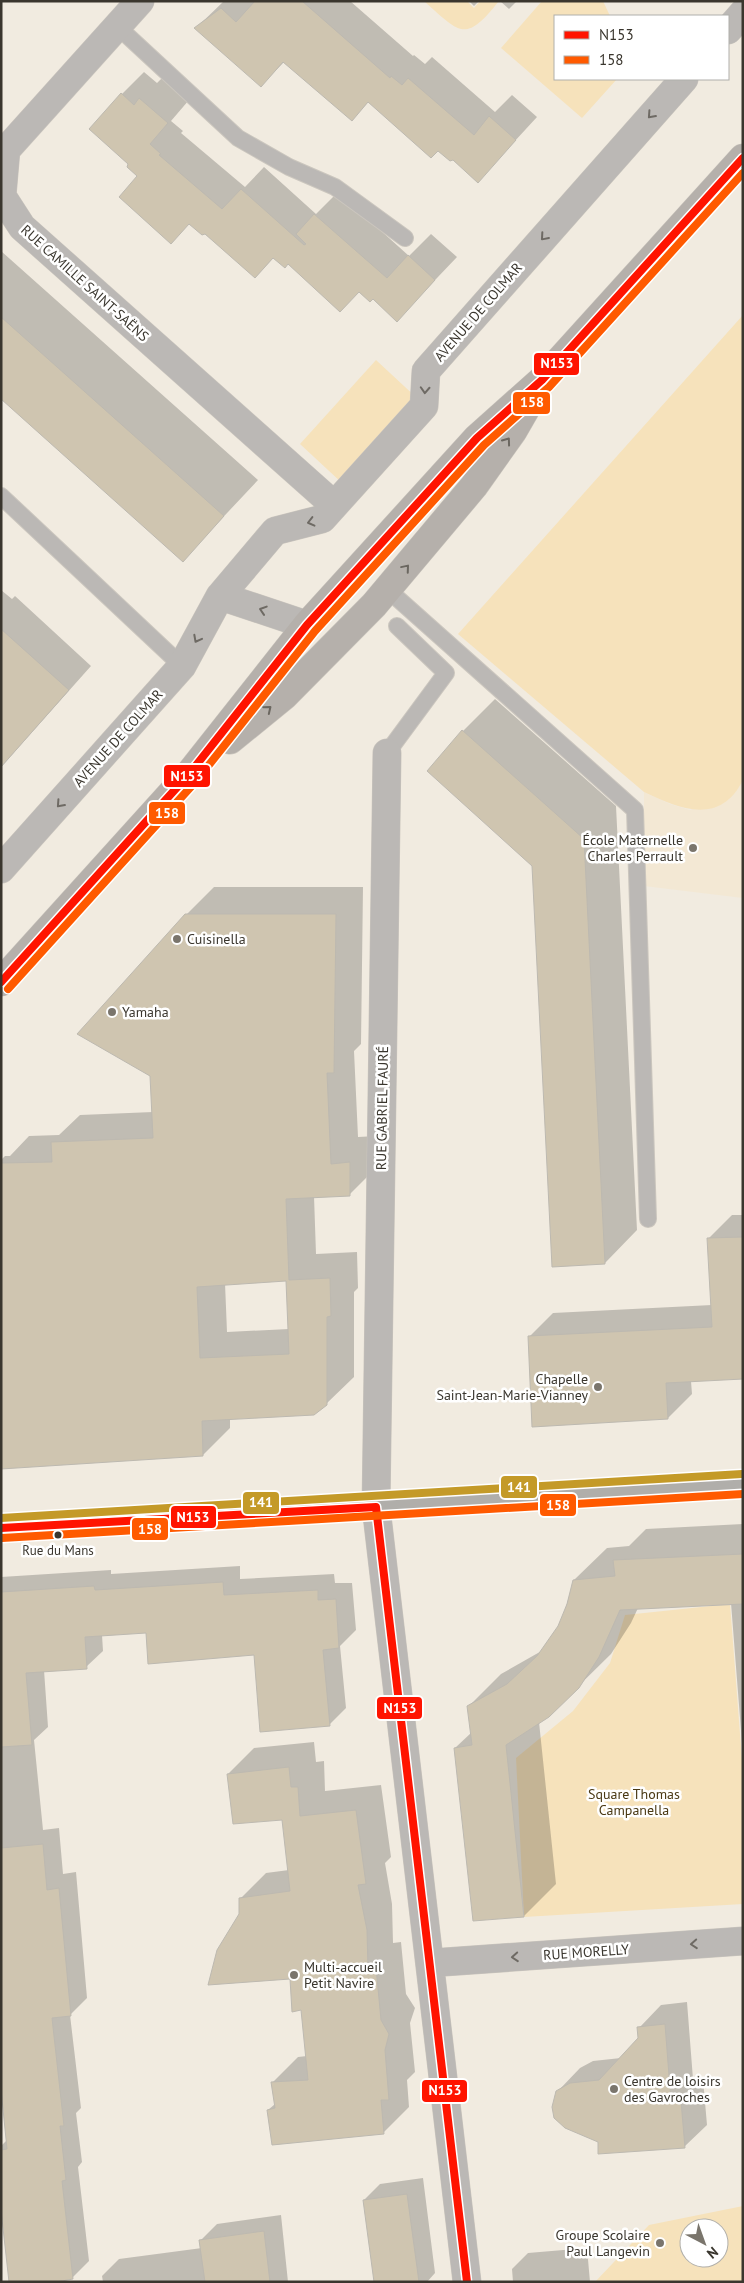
<svg xmlns="http://www.w3.org/2000/svg" width="744" height="2283" viewBox="0 0 744 2283" font-family="'PT Sans',sans-serif">
  <style>
    .built { fill: #f3e8d4 }
    .green { fill: #f6e2bb; fill-rule: evenodd }
    .shadow { fill: #0003; fill-rule: evenodd }
    .building { fill: #cfc5b0; stroke: #bdb9b0; fill-rule: evenodd }
    .lines { fill: none; stroke-linecap: round; stroke-linejoin: round }
    .lane-casing { stroke: #cbc6be; stroke-width: 18 }
    .street-casing { stroke: #cbc6be; stroke-width: 29 }
    .secondary-casing { stroke: #cbc6be; stroke-width: 29 }
    .primary-casing { stroke: #cbc6be; stroke-width: 29 }
    .lane { stroke: #bbb8b5; stroke-width: 16 }
    .street { stroke: #bbb8b5; stroke-width: 28 }
    .secondary { stroke: #b0aeaa; stroke-width: 28 }
    .primary { stroke: #b5b0ab; stroke-width: 28 }
    .bus-1-casing { stroke: #fff; stroke-width: 11 }
    .bus-2-casing { stroke: #fff; stroke-width: 11 }
    .bus-3-casing { stroke: #fff; stroke-width: 11 }
    .bus-1 { stroke: #ff1400; stroke-width: 8 }
    .bus-2 { stroke: #ff5a00; stroke-width: 8 }
    .bus-3 { stroke: #c49a28; stroke-width: 8 }
    .oneway { stroke: #6e6a64 }
    .oneway2 { stroke: #6b6760 }
    .poi-dot { fill: #7a756c; stroke: #fff; stroke-width: 2 }
    .bus-dot { fill: #3a362e; stroke: #fff; stroke-width: 2 }
    .labels { text-anchor: middle; dominant-baseline: central; stroke-width: 5; stroke-linejoin: round; paint-order: stroke }
    .bus-label { font-size: 13px; fill: #3a362e; stroke: #fff }
    .street-label { font-size: 14px; fill: #3a362e; stroke: #fff }
    .poi-label { font-size: 14px; fill: #3a362e; stroke: #fff; text-anchor: start }
    .park-label { font-size: 14px; fill: #4a3914; stroke: #fff }
    .line-badge { stroke: #fff; stroke-width: 2 }
    .badge-label { font-size: 14px; text-anchor: middle; font-weight: bold; fill: #fff }
  </style>
  <rect width="100%" height="100%" fill="#f1ebe0"/>
  <path class="built" d="M743,780V898L644,886V792L670,804L690,810L739,787Z"/>
  <path class="green" d="M424,1H467L474,8L480,1H499C465,44 460,33 424,1Z
    M542,1H603L610,16H555V79H617L582,118L501,48Z
    M743,315V780C720,826 680,809 644,792L458,634Z
    M376,360L418,399L342,483L300,444Z
    M730,1604L743,1773V1904L524,1917L516,1758L573,1711L610,1663L625,1615Z
    M743,2206V2282H595L649,2225ZM689,2228H719V2258H689Z"/>
  <path class="shadow" d="M224,1H350L413,56L414,55L425,64L432,57L495,112L512,95L537,117L478,181L453,158L369,101L352,119L285,61L261,85L196,28Z
    M469,1H479L474,6Z
    M500,1H517L509,9Z
    M144,72L157,83L163,77L189,100L171,121L183,131L181,133L245,187L264,167L316,214L338,192L409,256L431,234L457,257L397,320L373,297L274,257L255,277L139,176L122,94Z
    M1,251L258,480L183,560L1,397Z
    M1,590L12,599L15,596L91,666L1,767Z
    M495,699L616,806L637,1230L605,1263L534,866L463,731Z
    M214,887H363L361,1044L354,1051L358,1137L377,1136V1167L350,1194L314,1196L316,1254L357,1252L358,1288L354,1292V1377L326,1404L230,1418V1428L203,1455L1,1468V1160L5,1156H10L29,1136L59,1135L80,1115L153,1112L186,915ZM287,1279L289,1329L227,1332L225,1283Z
    M732,1215H743V1378L691,1381L692,1394L668,1418L529,1337L553,1313L712,1305L708,1239Z
    M743,1524V1756L731,1603L638,1608L631,1623L611,1654L548,1716L539,1722L556,1884L524,1916L455,1748L472,1732L469,1706L501,1674L545,1649L562,1620L574,1580L607,1548L629,1546L646,1529Z
    M240,1566V1579L334,1574L335,1583H352L356,1630L340,1646L346,1708L329,1725L255,1654L148,1631L102,1635L103,1651L86,1667L44,1670L48,1727L34,1740L43,1830L59,1828L63,1874L76,1872L87,1998L70,2015L81,2108L76,2113L82,2162L78,2167L89,2261L72,2278L1,2200V2146L7,2140L1,1968V1577L111,1570V1574Z
    M314,1742L316,1762L324,1761L325,1791L381,1785L391,1857L385,1863L392,1904L393,1943L401,1942L406,1994L415,2008L410,2023L415,2072L407,2080L409,2107L383,2133L268,2110L275,2104L272,2083L298,2057L307,2056L302,2009L291,1978L240,1914V1899L266,1873L289,1870L284,1819L228,1774L254,1748Z
    M687,2002L693,2079H703L707,2125L684,2147L599,2142L558,2091L580,2068L593,2061L621,2058L639,2038V2028L661,2005Z
    M423,2178L435,2273L427,2282H375L364,2200L380,2184Z
    M281,2215L288,2282H103L102,2276L119,2259L202,2248L201,2240L217,2224Z
    M587,2248L590,2282H513L512,2269L528,2253Z"/>
  <path class="building" d="M255,1H302L390,78L391,76L402,85L408,78L474,135L489,116L516,140L478,183L453,160L450,161L438,151L431,158L368,102L352,121L283,62L261,87L194,28L221,8L236,22Z
    M121,93L134,105L139,98L168,123L150,144L161,154L159,155L222,209L241,189L304,245L306,244L296,234L314,214L387,278L408,255L435,280L397,322L373,299L370,302L359,292L340,312L288,264L285,268L273,258L255,278L205,234L202,235L189,224L171,244L119,197L137,176L127,167L128,164L89,129Z
    M1,317L224,516L183,562L1,399Z
    M1,629L69,690L1,767Z
    M462,730L584,839L605,1264L552,1267L532,866L427,771Z
    M185,914H336L334,1073H327L331,1164L350,1162V1196L286,1199L289,1280L330,1278L331,1316L327,1317V1405L314,1415L202,1421L203,1456L1,1469V1163L52,1162L51,1142L153,1138L150,1076L77,1034ZM286,1281L289,1354L200,1358L197,1287Z
    M743,1237V1379L666,1383L668,1419L532,1427L528,1336L712,1327L707,1238Z
    M743,1554V1604L620,1610L599,1657L579,1688L549,1717L506,1745L524,1917L473,1921L454,1748L472,1745L467,1706L507,1684L537,1656L558,1626L567,1604L573,1580L615,1576L613,1560Z
    M223,1582L224,1595L318,1590V1600L336,1599L339,1648L323,1650L330,1726L260,1732L254,1655L148,1664L146,1633L85,1637L87,1669L26,1673L32,1745L1,1747V1592L94,1586L95,1590Z
    M289,1767L291,1787H298L300,1816L356,1810L366,1884L358,1885L367,1930L368,1968L376,1967L381,2020L389,2034L385,2050L389,2100H381L384,2134L272,2145L267,2110L275,2108L271,2082L308,2080L301,2010L292,2012L290,1979L208,1985L217,1950L239,1914V1898L290,1891L282,1820L233,1824L227,1774Z
    M43,1844L47,1890L59,1888L71,2016L52,2018L64,2126H60L66,2180L62,2181L73,2279L56,2282H9L1,2210V2150L7,2149L1,2089V1848Z
    M665,2024L671,2101H681L685,2148L598,2154V2142L565,2128L554,2118L552,2107L556,2091L570,2083L599,2080L638,2038L637,2027Z
    M407,2194L419,2282H374L363,2200Z
    M264,2231L270,2282H205L199,2240Z"/>
  <g class="lines">
    <g class="lane-casing">
      <path id="lane" d="M117,26L238,138L289,167L335,187L405,238
        M1,496L182,666
        M387,589L635,810L648,1219
        M387,753L446,673L397,626"/>
    </g>
    <g class="street-casing">
      <path id="street" d="M140,1L6,150L2,196L22,227L334,505
        M728,30L743,13
        M220,596L307,625
        M387,753L376,1507L467,2282
        M1,869L182,666L220,596L275,531L322,519L424,406L426,371L684,79
        M430,1963L743,1941"/>
    </g>
    <g class="secondary-casing">
      <path id="secondary" d="M1,1528L743,1484"/>
    </g>
    <g class="primary-casing">
      <path id="primary" d="M230,740L284,696L374,605L474,486L513,431L532,398
        M1,982L190,773L307,625L477,438L542,380L743,158"/>
    </g>
    <use href="#lane" class="lane"/>
    <use href="#street" class="street"/>
    <use href="#secondary" class="secondary"/>
    <use href="#primary" class="primary"/>
    <g class="bus-1-casing">
      <path id="bus-1" d="M1,982L190,773L307,625L477,438L542,380L743,158
        M1,1528L376,1507L467,2282"/>
    </g>
    <g class="bus-2-casing">
      <path id="bus-2" d="M8,989L197,780L315,631L484,445L549,387L743,173
        M2,1538L743,1494"/>
    </g>
    <g class="bus-3-casing">
      <path id="bus-3" d="M1,1518L742,1474"/>
    </g>
    <use href="#bus-1" class="bus-1"/>
    <use href="#bus-2" class="bus-2"/>
    <use href="#bus-3" class="bus-3"/>
  </g>
  <defs><path id="oneway-chevron" d="M-2-3.5L2.5 0L-2 3.5" fill="none" stroke-width="1.6" stroke-linecap="round" stroke-linejoin="round" transform="scale(1.25)"/></defs>
  <g class="oneway">
    <use href="#oneway-chevron" transform="translate(651 115) rotate(132)"/>
    <use href="#oneway-chevron" transform="translate(544 237) rotate(131)"/>
    <use href="#oneway-chevron" transform="translate(425 390) rotate(93)"/>
    <use href="#oneway-chevron" transform="translate(311 522) rotate(166)"/>
    <use href="#oneway-chevron" transform="translate(263 610) rotate(-162)"/>
    <use href="#oneway-chevron" transform="translate(197 639) rotate(118)"/>
    <use href="#oneway-chevron" transform="translate(60 804) rotate(132)"/>
    <use href="#oneway-chevron" transform="translate(694 1944) rotate(176)"/>
    <use href="#oneway-chevron" transform="translate(515 1957) rotate(176)"/>
  </g>
  <g class="oneway2">
    <use href="#oneway-chevron" transform="translate(507 441) rotate(-54)"/>
    <use href="#oneway-chevron" transform="translate(406 568) rotate(-50)"/>
    <use href="#oneway-chevron" transform="translate(268 709) rotate(-39)"/>
  </g>
  <g class="poi-dot">
    <circle cx="693" cy="848" r="5"/>
    <circle cx="177" cy="939" r="5"/>
    <circle cx="112" cy="1012" r="5"/>
    <circle cx="598" cy="1387" r="5"/>
    <circle cx="294" cy="1975" r="5"/>
    <circle cx="614" cy="2089" r="5"/>
    <circle cx="660" cy="2243" r="5"/>
  </g>
  <circle class="bus-dot" cx="58" cy="1535" r="4.5"/>
  <g class="labels">
    <g class="bus-label">
      <text x="58" y="1550">Rue du Mans</text>
    </g>
    <g class="street-label">
      <text transform="translate(85 283) rotate(42)">RUE CAMILLE SAINT-SAËNS</text>
      <text transform="translate(478 312) rotate(-49)">AVENUE DE COLMAR</text>
      <text transform="translate(118 738) rotate(-48)">AVENUE DE COLMAR</text>
      <text transform="translate(382 1108) rotate(-89)">RUE GABRIEL FAURÉ</text>
      <text transform="translate(586 1952) rotate(-4)">RUE MORELLY</text>
    </g>
    <g class="poi-label">
      <text x="683" y="840" text-anchor="end">École Maternelle<tspan x="683" dy="16">Charles Perrault</tspan></text>
      <text x="187" y="939">Cuisinella</text>
      <text x="122" y="1012">Yamaha</text>
      <text x="588" y="1379" text-anchor="end">Chapelle<tspan x="588" dy="16">Saint-Jean-Marie-Vianney</tspan></text>
      <text x="304" y="1967">Multi-accueil<tspan x="304" dy="16">Petit Navire</tspan></text>
      <text x="624" y="2081">Centre de loisirs<tspan x="624" dy="16">des Gavroches</tspan></text>
      <text x="650" y="2235" text-anchor="end">Groupe Scolaire<tspan x="650" dy="16">Paul Langevin</tspan></text>
    </g>
    <g class="park-label">
      <text x="634" y="1794">Square Thomas<tspan x="634" dy="16">Campanella</tspan></text>
    </g>
  </g>
  <g class="line-badge">
    <rect x="533" y="352" width="47" height="24" rx="5" fill="#ff1400"/>
    <rect x="512" y="391" width="39" height="24" rx="5" fill="#ff5a00"/>
    <rect x="163" y="764" width="48" height="24" rx="5" fill="#ff1400"/>
    <rect x="148" y="801" width="38" height="24" rx="5" fill="#ff5a00"/>
    <rect x="500" y="1475" width="38" height="24" rx="5" fill="#c49a28"/>
    <rect x="242" y="1491" width="38" height="24" rx="5" fill="#c49a28"/>
    <rect x="539" y="1493" width="38" height="24" rx="5" fill="#ff5a00"/>
    <rect x="170" y="1505" width="47" height="24" rx="5" fill="#ff1400"/>
    <rect x="131" y="1517" width="38" height="24" rx="5" fill="#ff5a00"/>
    <rect x="376" y="1696" width="47" height="24" rx="5" fill="#ff1400"/>
    <rect x="421" y="2079" width="47" height="24" rx="5" fill="#ff1400"/>
  </g>
  <g class="badge-label">
    <text x="557" y="368">N153</text>
    <text x="532" y="407">158</text>
    <text x="187" y="781">N153</text>
    <text x="167" y="818">158</text>
    <text x="519" y="1492">141</text>
    <text x="261" y="1507">141</text>
    <text x="558" y="1510">158</text>
    <text x="193" y="1522">N153</text>
    <text x="150" y="1534">158</text>
    <text x="400" y="1713">N153</text>
    <text x="445" y="2095">N153</text>
  </g>
  <rect width="744" height="2283" fill="none" stroke="#3a362e" stroke-width="5"/>
  <rect x="554" y="15" width="175" height="65" fill="#ffffff" stroke="#b0afab"/>
  <rect x="564" y="31" width="25" height="8" fill="#ff1400" stroke="#b0afab"/>
  <text x="599" y="40" font-size="15" fill="#3a362e">N153</text>
  <rect x="564" y="56" width="25" height="8" fill="#ff5a00" stroke="#b0afab"/>
  <text x="599" y="65" font-size="15" fill="#3a362e">158</text>
  <g transform="translate(704 2243) rotate(139)"><circle r="24" fill="#ffffff" stroke="#b0afab"/>
  <path d="M0-4L9 19L0 12L-9 19Z" fill="#7a756c"/>
  <text y="-8" font-size="14" font-weight="bold" text-anchor="middle" fill="#3a362e">N</text>
  </g>
</svg>
